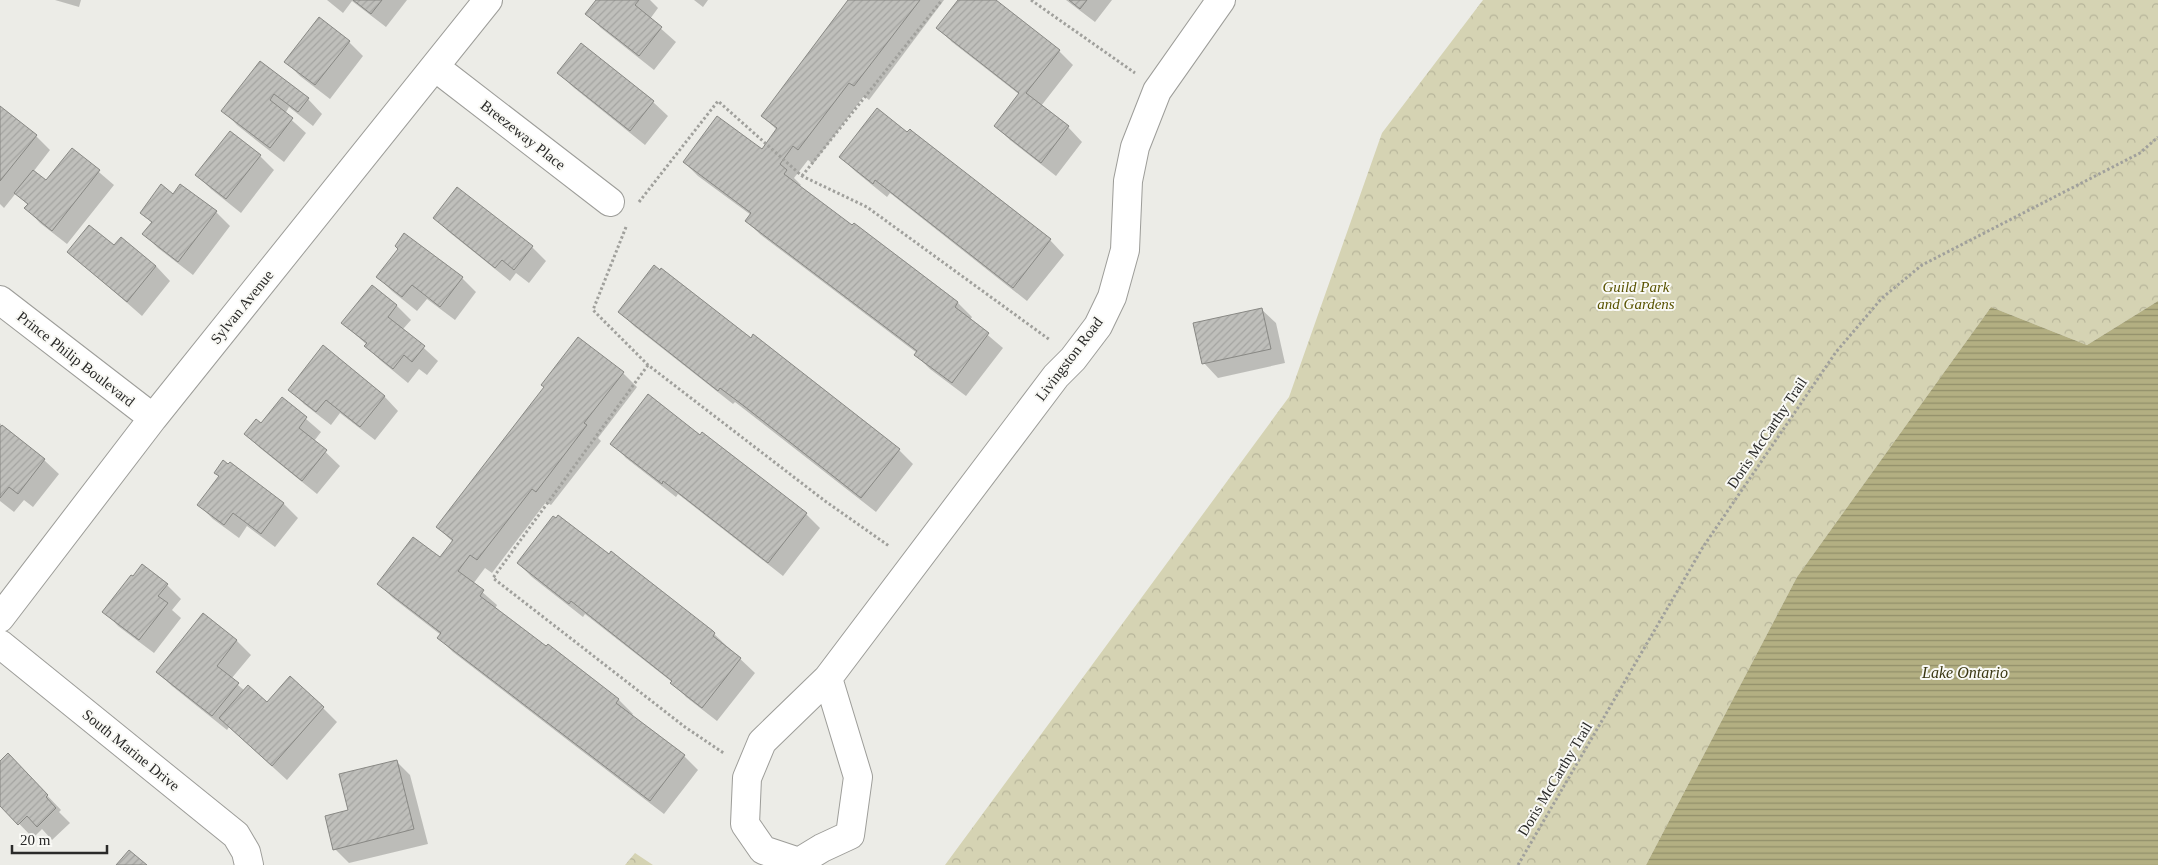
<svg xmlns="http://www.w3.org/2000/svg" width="2158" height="865" viewBox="0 0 2158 865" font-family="'Times New Roman',serif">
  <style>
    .forest { fill: url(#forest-crowns) }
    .water { fill: url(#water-rules) }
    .shadow { fill: #0003 }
    .building { fill: url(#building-hatch); stroke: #888884 }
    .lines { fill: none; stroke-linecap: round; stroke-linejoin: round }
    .minor-casing { stroke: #9d9d99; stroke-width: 30 }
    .path { stroke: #a0a09c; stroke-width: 3; stroke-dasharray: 2.5 2.5; stroke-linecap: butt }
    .minor { stroke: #fff; stroke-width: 28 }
    .labels { text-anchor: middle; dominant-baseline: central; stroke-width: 4; stroke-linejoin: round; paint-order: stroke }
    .street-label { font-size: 15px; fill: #2a2a29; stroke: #f9f9f5 }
    .park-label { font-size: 15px; font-style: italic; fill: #595300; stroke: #f9f9f5 }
    .water-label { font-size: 16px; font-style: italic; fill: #3a3712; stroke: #f9f9f5 }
  </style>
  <defs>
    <pattern id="forest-crowns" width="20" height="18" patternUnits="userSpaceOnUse" patternTransform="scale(1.25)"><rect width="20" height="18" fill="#d5d3b3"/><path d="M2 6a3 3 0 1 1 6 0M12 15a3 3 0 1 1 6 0" fill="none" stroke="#b7b59a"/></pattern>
    <pattern id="water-rules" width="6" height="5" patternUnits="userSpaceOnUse" patternTransform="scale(1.25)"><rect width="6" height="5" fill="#b3af82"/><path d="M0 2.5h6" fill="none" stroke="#928f6a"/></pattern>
    <pattern id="building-hatch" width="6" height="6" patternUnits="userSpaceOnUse" patternTransform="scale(1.25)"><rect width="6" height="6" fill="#bfbfbb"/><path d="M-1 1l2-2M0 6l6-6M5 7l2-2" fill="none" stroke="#a4a4a1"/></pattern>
  </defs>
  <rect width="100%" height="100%" fill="#ecece7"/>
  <path class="forest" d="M1483,0H2158V301L2087,345L1991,307L1797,577L1646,865H945L1289,397L1382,133Z
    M635,853L653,865H625Z"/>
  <path class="water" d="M2158,301V865H1646L1797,577L1991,307L2087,345Z"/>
  <path class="shadow" d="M55,0H81L79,7Z
    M327,0H407L386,27L352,1L343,13Z
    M598,0H650L658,8L650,19L676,42L654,70L601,28L587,14Z
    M694,0H708L703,7Z
    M850,0H944L869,100L864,96L813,164L808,160L794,178L801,185L799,187L852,227L854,225L958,303L972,317L970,320L1003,348L966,396L930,369L916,355L917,353L761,235L746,221L751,215L698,176L684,162L762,151L777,130L762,116Z
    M960,0H994L1059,51L1073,65L1041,106L1068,127L1082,142L1056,176L1010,140L996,126L1020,95L952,42L938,28Z
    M1066,0H1112L1095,22Z
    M349,42L363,56L330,99L300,76L286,62Z
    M581,44L653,102L668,116L645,145L573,87L559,73Z
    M260,62L308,99L322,114L313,126L289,107L285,114L306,133L284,162L237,125L223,110Z
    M0,107L36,136L50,150L33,172L46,182L72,149L114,185L67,244L40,223L26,208L28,205L16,193L4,208L0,204Z
    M230,133L260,156L274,170L241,213L211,189L197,175Z
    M841,157L1050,240L1064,255L1027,301L890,193L887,197L855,171Z
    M173,195L216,212L230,226L193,275L158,248L144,234L152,223L141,212Z
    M434,218L532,247L546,261L529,283L516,273L510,281L449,232Z
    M404,235L462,278L476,292L455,320L427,299L417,311L392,291L378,277L400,249Z
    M114,247L156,266L170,281L142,316L69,252Z
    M396,305L411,320L403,329L438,361L427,375L419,369L408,383L380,360L366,346L367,345L343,323Z
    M1261,309L1276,323L1285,363L1218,378L1204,363Z
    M619,311L751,339L899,450L913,464L876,512L735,402L733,404L634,326Z
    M578,338L623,373L637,387L598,438L601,441L551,505L546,502L492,573L485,568L473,584L497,605L495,609L619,700L633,714L631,716L684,756L698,770L664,814L453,652L439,638L441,635L393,598L379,584L440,559L453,542L437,527L545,387Z
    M290,390L384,396L398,411L375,440L340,413L331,425L304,404Z
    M283,399L321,432L314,441L340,466L317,494L260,448L246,434L262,425Z
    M0,423L3,428L44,460L59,474L33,507L24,500L14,512L0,501Z
    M700,437L806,514L820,528L783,576L678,494L676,497L626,458L612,443Z
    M230,464L284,504L298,518L275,547L247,526L239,538L213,519L199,505L220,477L216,473Z
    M518,563L712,632L755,673L717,721L686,697L672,682L585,614L583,617L532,577Z
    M167,585L181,599L172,610L181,618L154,653L118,626L104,611Z
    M203,615L237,641L251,655L231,679L245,691L267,704L323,708L337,722L287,780L229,727L227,730L172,686L157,672Z
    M396,761L410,775L428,844L349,863L335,849L349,811Z
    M0,763L22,769L61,810L59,812L70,823L52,840L42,829L33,838L0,804Z"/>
  <path class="building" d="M353,0H382L371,14Z
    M596,0H639L635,5L662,27L639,56L585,14Z
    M848,0H920L854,86L849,83L798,150L793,146L780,164L787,170L784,174L852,225L854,223L958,302L955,307L989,333L952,383L914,355L917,351L745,221L751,213L683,162L717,116L762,149L777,128L761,116Z
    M958,0H996L1060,50L1026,93L1069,126L1041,163L994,126L1019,93L936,28Z
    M1069,0H1087L1080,9Z
    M319,17L350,41L315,85L284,62Z
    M581,43L654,101L630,131L557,73Z
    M260,61L309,98L298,112L274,94L270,100L293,118L270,148L221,111Z
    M0,106L37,135L0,181Z
    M877,108L907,132L910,129L912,131L1051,239L1013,288L875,180L873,184L839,157Z
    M230,131L261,155L226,199L195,175Z
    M72,148L100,170L52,231L24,208L28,204L14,193L33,170L46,180Z
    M161,184L173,194L180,184L217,211L178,262L142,234L152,222L140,213Z
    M457,187L533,246L514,270L502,260L495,268L433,218Z
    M89,225L114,245L121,237L156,266L127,302L67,252Z
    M404,233L463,277L440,307L412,285L402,297L376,277L398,249L395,246Z
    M654,265L660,270L661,268L751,338L753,334L900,449L861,498L744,406L720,388L718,391L618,312Z
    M372,285L397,305L388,317L425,346L412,362L404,355L393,369L364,346L367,343L341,323Z
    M1262,308L1271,349L1202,364L1193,323Z
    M578,337L624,372L584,423L587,425L536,492L532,489L477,560L470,555L458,571L484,590L480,596L546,646L548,644L619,699L616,703L685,755L650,801L437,638L441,633L377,584L413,537L440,557L453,540L436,527L544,387L541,385Z
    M323,345L385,396L360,427L326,400L316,412L288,390Z
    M648,394L700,435L702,432L807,513L768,563L663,481L662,484L610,444Z
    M282,397L307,417L299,428L327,450L302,481L244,434L256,419L261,423Z
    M2,425L45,459L18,494L9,487L0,498V427Z
    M223,460L228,464L230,462L284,503L261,534L233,513L224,525L197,505L219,476L214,473Z
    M558,515L609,554L611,551L626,563L713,631L715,633L713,636L741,658L702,708L670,683L672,681L581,609L571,601L569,604L517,563L553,516L556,518Z
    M142,564L168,584L158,596L168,603L139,640L102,612L131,575L133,576Z
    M203,613L237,640L217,666L239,683L212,716L156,672Z
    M290,676L324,707L272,766L219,718L248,685L267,702Z
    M8,753L48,795L46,797L56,808L37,827L27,816L18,825L0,806V761Z
    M397,760L414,829L333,850L325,816L348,810L339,774Z
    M129,850L147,865H116Z"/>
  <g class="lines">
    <g class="minor-casing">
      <path id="minor" d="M435,67L610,202
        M0,300L153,418
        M0,618L153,418L488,0
        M0,644L236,835L246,852L249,865
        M828,678L1056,376L1073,359L1098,326L1112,297L1125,250L1128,181L1135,147L1157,91L1221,0
        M828,678L858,777L850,835L822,848L799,862L763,850L745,824L747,778L762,742Z"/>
    </g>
    <path class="path" d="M1031,0L1135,73
      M802,176L942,0
      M639,202L718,101L802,176L867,207L1050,340
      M626,227L593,310L648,365L825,501L889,546
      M648,365L493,578L685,727L725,754
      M1518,865L1703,547L1836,352L1882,298L1922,265L2140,153L2158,137"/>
    <use href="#minor" class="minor"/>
  </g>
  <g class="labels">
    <g class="street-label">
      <text transform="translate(523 135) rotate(38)">Breezeway Place</text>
      <text transform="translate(242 307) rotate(-51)">Sylvan Avenue</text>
      <text transform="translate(76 359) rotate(38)">Prince Philip Boulevard</text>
      <text transform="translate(1069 359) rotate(-53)">Livingston Road</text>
      <text transform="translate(1767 433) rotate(-56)">Doris McCarthy Trail</text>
      <text transform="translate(131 750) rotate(39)">South Marine Drive</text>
      <text transform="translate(1555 779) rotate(-59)">Doris McCarthy Trail</text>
    </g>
    <g class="park-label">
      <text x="1636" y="287">Guild Park<tspan x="1636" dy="17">and Gardens</tspan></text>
    </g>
    <g class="water-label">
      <text x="1965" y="672">Lake Ontario</text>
    </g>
  </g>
  <path d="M12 845v8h95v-8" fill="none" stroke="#2a2a29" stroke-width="2.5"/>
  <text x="20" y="845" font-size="15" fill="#2a2a29" stroke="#f9f9f5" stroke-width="4" paint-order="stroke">20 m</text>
</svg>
